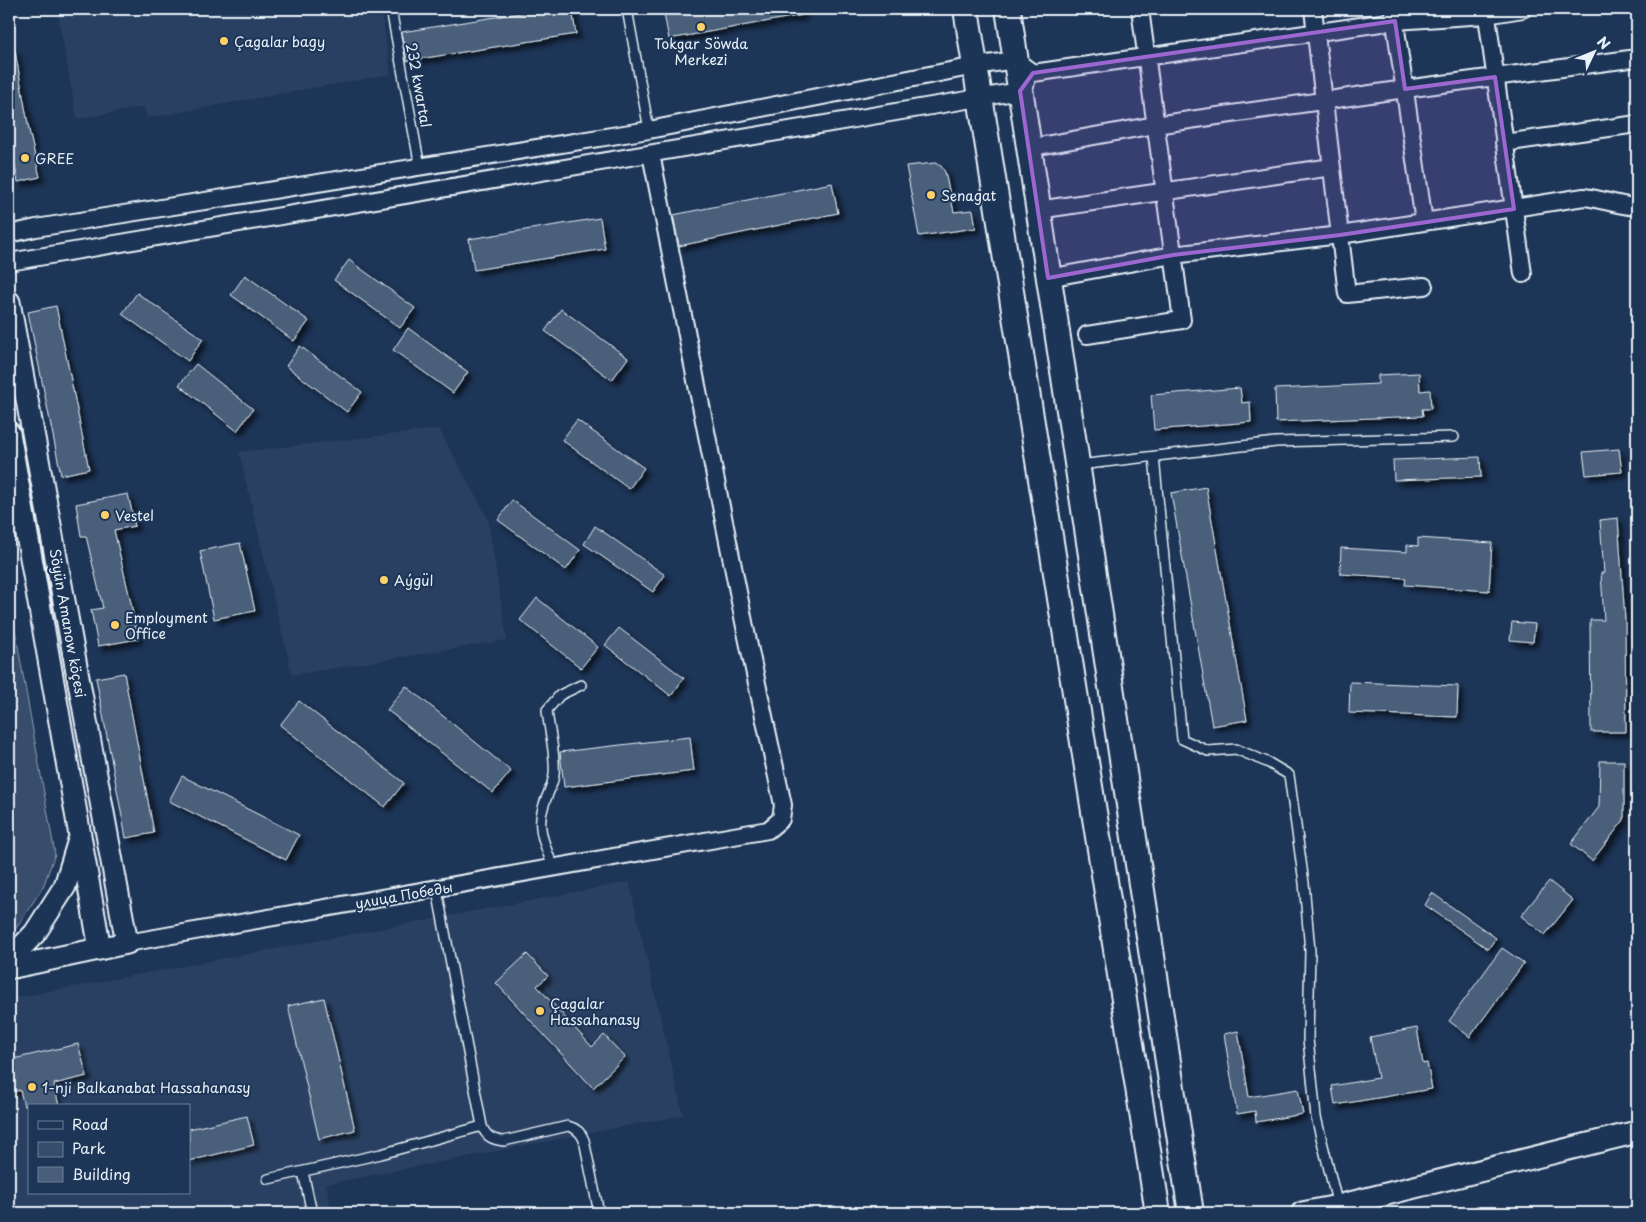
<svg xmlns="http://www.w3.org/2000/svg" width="1646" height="1222" viewBox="0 0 1646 1222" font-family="'Playpen Sans',sans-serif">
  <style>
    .built { fill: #2a4162; fill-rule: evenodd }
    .green { fill: #374d6c; stroke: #909fb2 }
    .building { fill: #495e7a; stroke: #e8f1f8; filter: url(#shadow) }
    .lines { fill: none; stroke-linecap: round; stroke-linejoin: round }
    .service-casing { stroke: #e8f1f8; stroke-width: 12 }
    .minor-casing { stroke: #e8f1f8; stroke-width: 20 }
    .tertiary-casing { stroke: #e8f1f8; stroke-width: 25 }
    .secondary-casing { stroke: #e8f1f8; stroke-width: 28 }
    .service { stroke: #1d3557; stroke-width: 9 }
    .minor { stroke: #1d3557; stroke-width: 16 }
    .tertiary { stroke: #1d3557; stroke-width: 21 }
    .secondary { stroke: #1d3557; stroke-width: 24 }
    .marked { fill: #9c67d0; fill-opacity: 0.2; stroke: #9c67d0; stroke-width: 4; stroke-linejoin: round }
    .poi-dot { fill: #ffd166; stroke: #1d3557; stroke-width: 2 }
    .labels { text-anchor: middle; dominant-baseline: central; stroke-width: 4; stroke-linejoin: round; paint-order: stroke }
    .poi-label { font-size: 14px; fill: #e8f1f8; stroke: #1d3557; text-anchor: start }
    .street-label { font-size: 14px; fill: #e8f1f8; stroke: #1d3557 }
  </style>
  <defs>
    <filter id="shadow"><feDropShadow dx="4.5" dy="4.5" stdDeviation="2.5" flood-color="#0009"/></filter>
  </defs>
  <rect width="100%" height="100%" fill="#1d3557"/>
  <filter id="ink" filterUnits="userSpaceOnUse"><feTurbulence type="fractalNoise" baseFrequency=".02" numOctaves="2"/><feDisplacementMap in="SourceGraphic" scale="10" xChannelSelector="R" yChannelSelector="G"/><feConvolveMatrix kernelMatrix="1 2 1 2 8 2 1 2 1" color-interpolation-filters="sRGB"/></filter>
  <g filter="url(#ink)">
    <path class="built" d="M57,9H381L391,74L147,118L144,107L77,119Z
      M439,429L488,519L507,640L292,675L239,452Z
      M629,882L683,1115L326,1184L332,1213H9V999ZM29,1106H189V1193H29Z"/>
    <path class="green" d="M9,596L55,854L43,887L9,939Z"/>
    <path class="building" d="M545,9H572L576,34L407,61L402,32Z
      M663,9H802L803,15L669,39Z
      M15,51L30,135L40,177L18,182L9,133V52Z
      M935,163L941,166L945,172L954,212L973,210L976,228L919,236L906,166Z
      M832,183L838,213L679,246L673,215Z
      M600,218L605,249L474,270L469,239Z
      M349,260L415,308L400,328L334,280Z
      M245,275L309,321L294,341L231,295Z
      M137,293L203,339L188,361L122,314Z
      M56,306L89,469L61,475L28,312Z
      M561,309L628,358L612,380L545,331Z
      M408,328L468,372L453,393L393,350Z
      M300,346L362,392L347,412L286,366Z
      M196,364L253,409L237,431L179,385Z
      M1419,373L1420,391L1430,390L1431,409H1422L1423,416L1276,422L1275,389L1378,384V375Z
      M1240,388L1242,403L1250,402L1251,422L1154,430L1151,395Z
      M577,420L644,468L629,489L562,440Z
      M1619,449L1622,472L1586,475L1583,452Z
      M1480,457L1481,477L1394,480L1393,460Z
      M1206,487L1247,720L1212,726L1171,493Z
      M128,494L135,526L114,530L131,603L138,639L98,646L91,610L103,608L86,536H81L76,504Z
      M512,500L580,550L566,570L498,520Z
      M1618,518L1625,620L1626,732H1591L1590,620H1604L1601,573H1604L1600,520Z
      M595,526L665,575L653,592L584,544Z
      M1418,538L1492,543L1489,591L1405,585L1406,578L1340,574L1341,548L1407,552V545L1418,546Z
      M240,543L255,611L214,619L200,551Z
      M537,598L598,647L581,668L520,620Z
      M1512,622L1535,624L1533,642L1510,640Z
      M619,628L684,678L671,696L605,645Z
      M124,673L154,833L126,838L96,678Z
      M1350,682L1458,686L1457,717L1349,713Z
      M406,686L511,771L493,793L387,710Z
      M299,701L404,783L385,807L280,725Z
      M690,737L694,771L564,787L560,752Z
      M1600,761H1624V820L1592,861L1571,844L1599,807Z
      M182,776L299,835L286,860L169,801Z
      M1549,881L1573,900L1545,935L1521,916Z
      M1432,893L1496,938L1488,949L1425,905Z
      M1502,948L1524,963L1470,1037L1449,1021Z
      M527,954L548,976L537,986L592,1047L604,1035L625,1057L593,1088L496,983Z
      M324,998L355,1130L319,1139L288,1006Z
      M1417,1028L1423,1064L1427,1063L1432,1089L1335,1105L1332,1086L1378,1078L1370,1037Z
      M1238,1031L1249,1097L1298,1089L1303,1114L1256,1122L1255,1111L1237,1114L1224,1034Z
      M78,1044L87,1076L54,1084L59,1106H24L20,1090L9,1093V1060Z
      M247,1116L254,1145L189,1161V1129Z"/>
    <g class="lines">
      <g class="service-casing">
        <path id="service" d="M391,9L420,167
          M627,9L649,130
          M1154,457L1182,739L1208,751L1236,749L1269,763L1289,775L1304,883L1310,951L1308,1039L1316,1117L1338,1206
          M1079,465L1276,442L1454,437
          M553,867C546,847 536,829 543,808C546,796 552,788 554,775C556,754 549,731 547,710L560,695L581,685
          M437,890L482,1126C486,1137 493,1140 504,1141L568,1126C576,1128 581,1132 584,1140L599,1213
          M303,1172L312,1213
          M268,1179L381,1154L482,1126"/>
      </g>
      <g class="minor-casing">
        <path id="minor" d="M1313,9L1347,294L1424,286
          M1393,9L1424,222
          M1486,9L1523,274
          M1504,143L1637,124
          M1028,148L1155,125L1405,89L1637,58
          M1038,210L1332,167
          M9,234L36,228L649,130L975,66L1015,60L1033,73L1395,21L1486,15L1523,9
          M9,262L1020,91L1026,83
          M1048,278L1173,255L1340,235L1584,197C1602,199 1619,206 1637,207
          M1087,335L1182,320L1140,9
          M127,943C340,906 554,867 768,830L781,819L783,805L746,632L651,154"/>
      </g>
      <g class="tertiary-casing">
        <path id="tertiary" d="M9,302L127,943L9,968
          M9,433L100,949
          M9,960L35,933L65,886L79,840
          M1302,1213L1338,1206L1637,1132"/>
      </g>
      <g class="secondary-casing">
        <path id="secondary" d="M966,9L1158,1213
          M1008,9L1191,1213"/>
      </g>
      <use href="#service" class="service"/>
      <use href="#minor" class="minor"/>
      <use href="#tertiary" class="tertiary"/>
      <use href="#secondary" class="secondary"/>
    </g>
  </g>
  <path class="marked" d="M1395,21L1405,89L1495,77L1514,209L1340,235L1173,255L1048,278L1020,91L1033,73Z"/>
  <g class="poi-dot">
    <circle cx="701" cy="27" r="5"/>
    <circle cx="224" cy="41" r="5"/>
    <circle cx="25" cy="158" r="5"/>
    <circle cx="931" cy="195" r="5"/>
    <circle cx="105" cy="515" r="5"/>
    <circle cx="384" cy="580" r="5"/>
    <circle cx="115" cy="625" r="5"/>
    <circle cx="540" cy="1011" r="5"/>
    <circle cx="32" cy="1087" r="5"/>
  </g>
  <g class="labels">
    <g class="poi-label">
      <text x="234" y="41">Çagalar bagy</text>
      <text x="701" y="43" text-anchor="middle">Tokgar Söwda<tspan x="701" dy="16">Merkezi</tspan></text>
      <text x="35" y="158">GREE</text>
      <text x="941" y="195">Senagat</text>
      <text x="115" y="515">Vestel</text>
      <text x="394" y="580">Aýgül</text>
      <text x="125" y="617">Employment<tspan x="125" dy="16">Office</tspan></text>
      <text x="550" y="1003">Çagalar<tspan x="550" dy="16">Hassahanasy</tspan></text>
      <text x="42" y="1087">1-nji Balkanabat Hassahanasy</text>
    </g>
    <g class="street-label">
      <text transform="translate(419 85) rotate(80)">232 kwartal</text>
      <text transform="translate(68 623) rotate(80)">Söyün Amanow köçesi</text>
      <text transform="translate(404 895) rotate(-10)">улица Победы</text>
    </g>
  </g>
  <rect width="1646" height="1222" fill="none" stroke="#1d3557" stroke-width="30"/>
  <rect x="15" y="15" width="1616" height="1192" fill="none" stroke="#e8f1f8" stroke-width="2" filter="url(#ink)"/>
  <rect x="28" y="1104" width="162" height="90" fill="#1d3557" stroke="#6e8097"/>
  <rect x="38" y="1121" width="25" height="8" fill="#1d3557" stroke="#6e8097"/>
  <text x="72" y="1130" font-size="15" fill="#e8f1f8">Road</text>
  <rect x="38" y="1142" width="25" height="15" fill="#374d6c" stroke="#6e8097"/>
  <text x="72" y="1154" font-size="15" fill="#e8f1f8">Park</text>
  <rect x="38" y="1167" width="25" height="15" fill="#495e7a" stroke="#6e8097"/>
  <text x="72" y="1180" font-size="15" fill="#e8f1f8">Building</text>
  <g transform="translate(1594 52) rotate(47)" stroke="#1d3557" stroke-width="4" paint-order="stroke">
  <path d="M0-4L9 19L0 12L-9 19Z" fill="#e8f1f8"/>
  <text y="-8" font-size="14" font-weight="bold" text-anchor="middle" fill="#e8f1f8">N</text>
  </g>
</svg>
